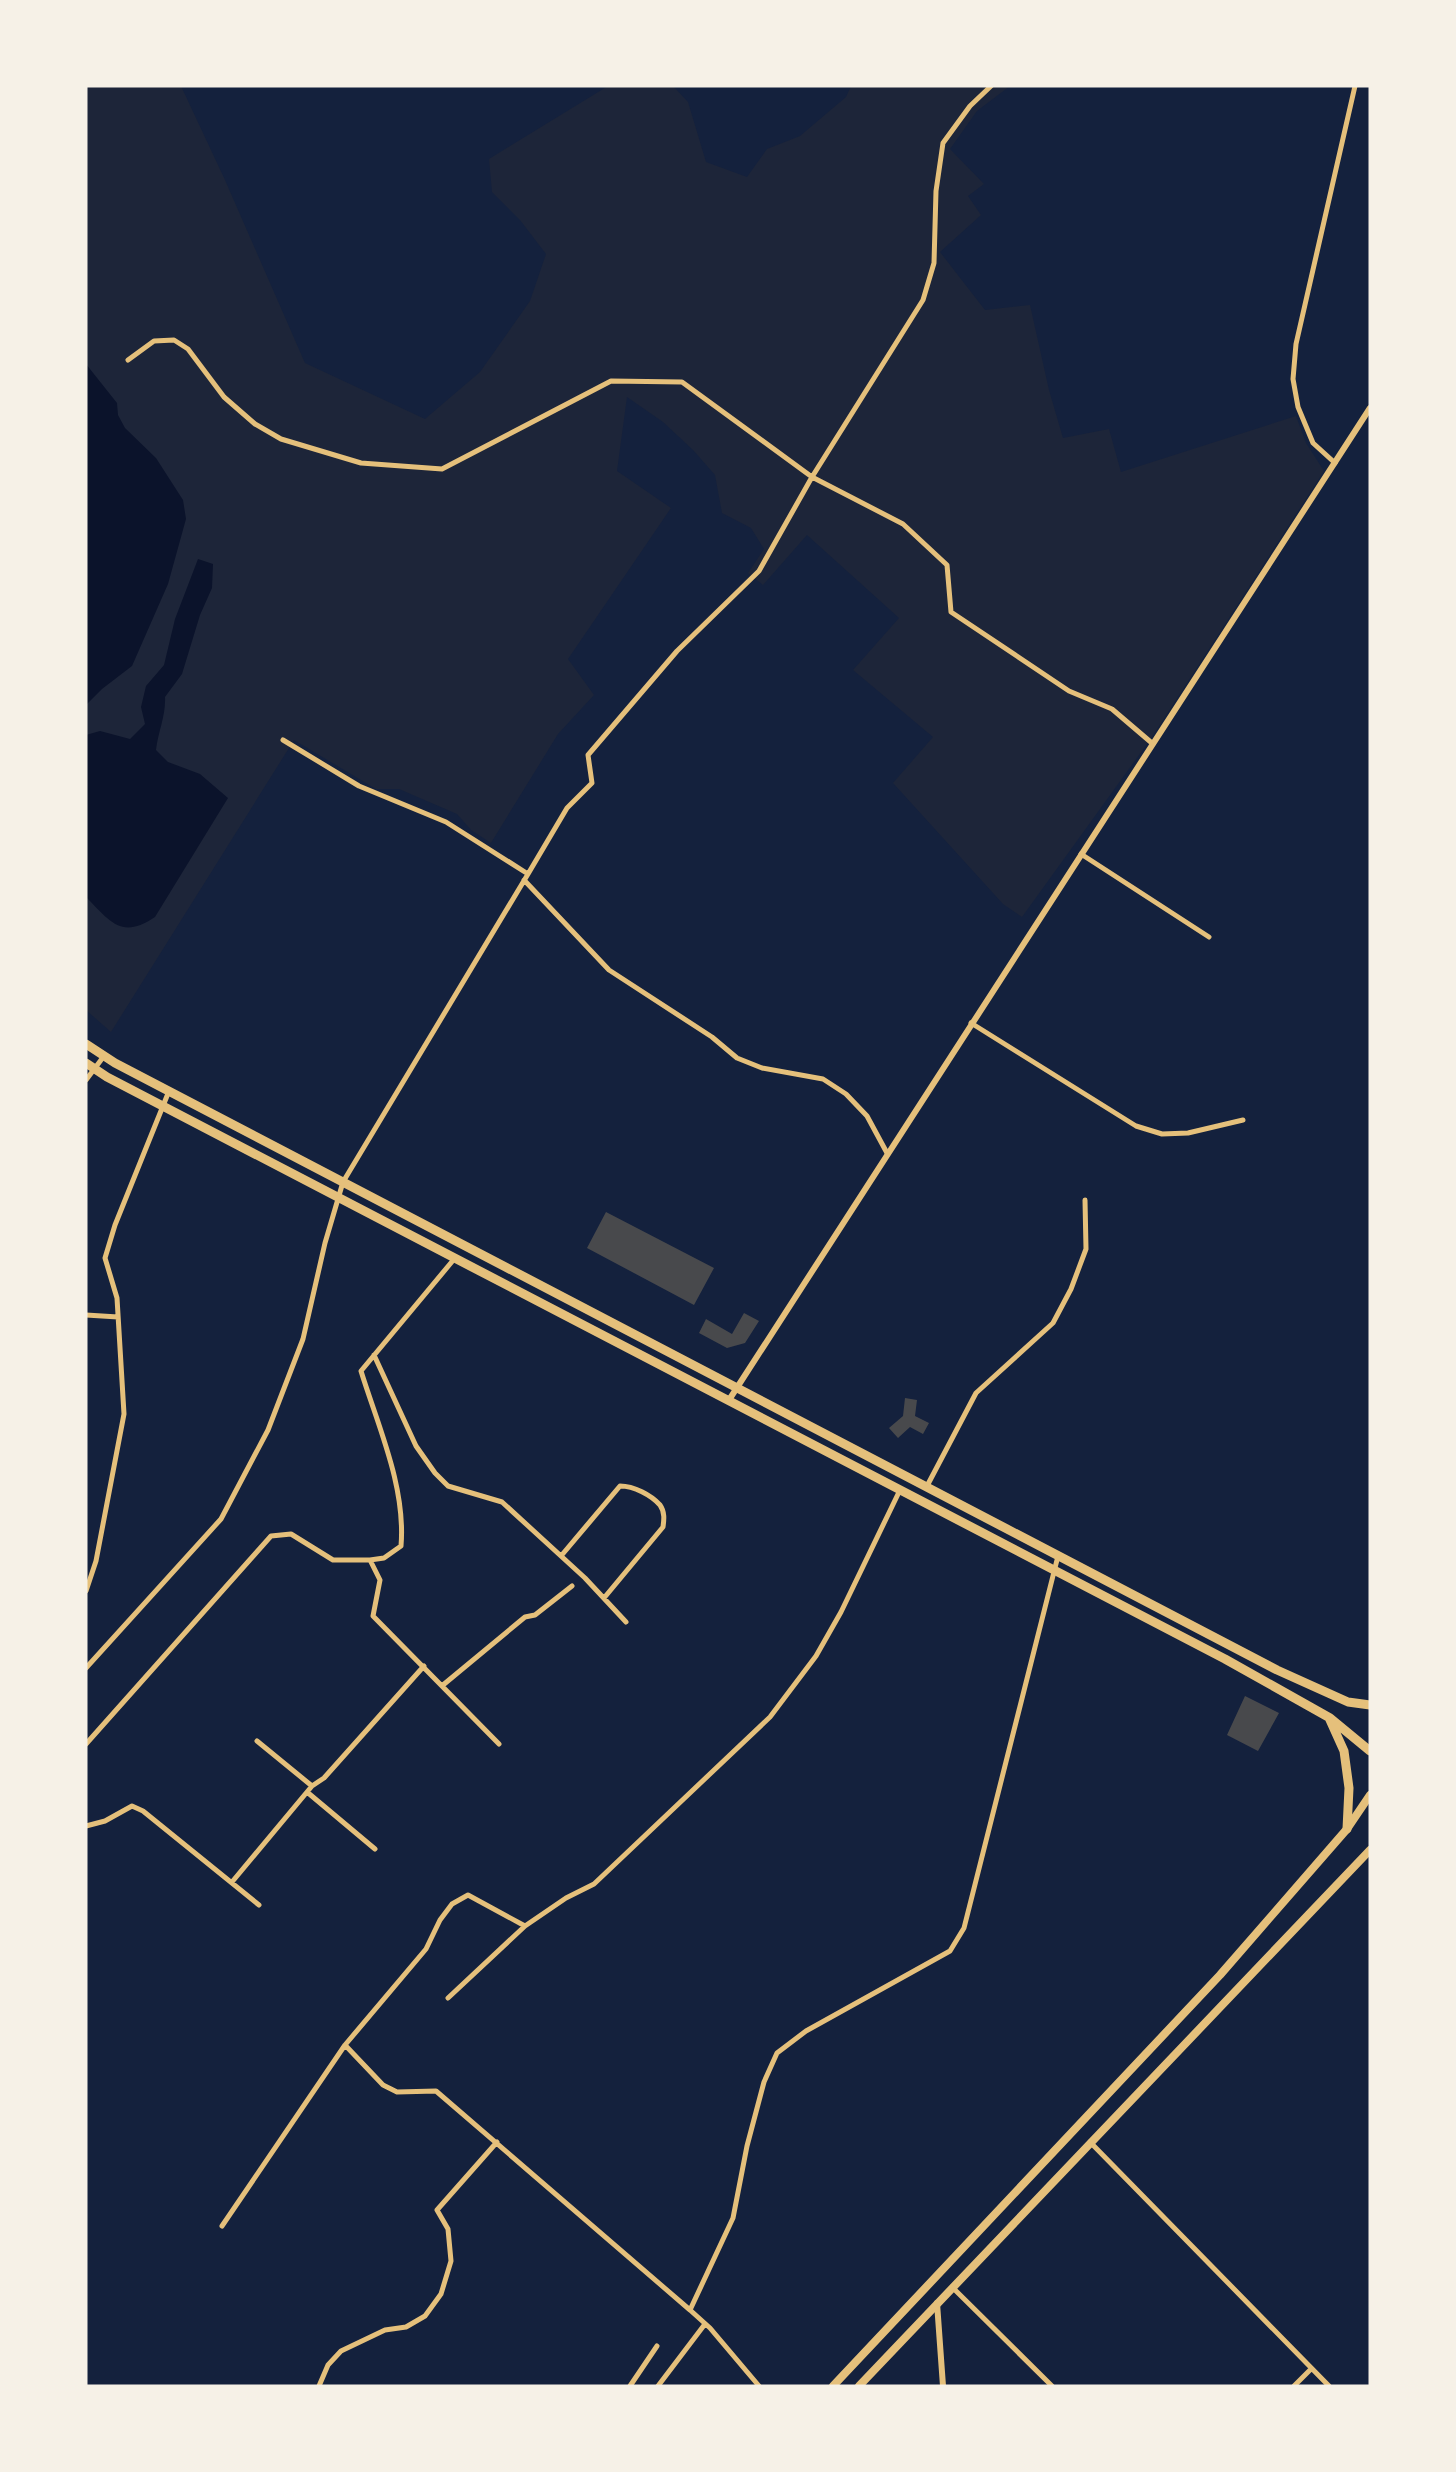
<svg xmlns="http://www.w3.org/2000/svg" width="1456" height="2472" viewBox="0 0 1456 2472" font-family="'Archivo Narrow',sans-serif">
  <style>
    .green { fill: #1d2539 }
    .water { fill: #0b132b }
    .building { fill: #48494c }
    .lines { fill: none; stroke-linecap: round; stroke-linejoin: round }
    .minor { stroke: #e5c07b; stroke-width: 5 }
    .tertiary { stroke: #e5c07b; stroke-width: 6 }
    .primary { stroke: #e5c07b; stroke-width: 8 }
    .trunk { stroke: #e5c07b; stroke-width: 9 }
  </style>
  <rect width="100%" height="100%" fill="#14213d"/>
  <path class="green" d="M86,86H181L225,180L305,363L425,419L480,372L530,301L546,254L520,220L492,192L489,159L608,86H673L688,102L706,162L747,177L767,149L800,136L846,97L851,86H1010L977,111L950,149L984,184L968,196L981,215L940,252L985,310L1030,305L1049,390L1063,438L1109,429L1121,472L1296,416L1306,443L1324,471L1152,737L1022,917L1003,904L893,783L933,737L853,670L899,618L807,535L763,585L748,573L764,549L751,528L722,513L715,475L693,450L663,422L627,397L617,471L671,508L568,659L594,695L558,734L491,843L471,830L457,814L399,789H376L294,740L111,1032L86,1010Z"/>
  <path class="water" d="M86,364L117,403L118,415L125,428L156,458L183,500L186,519L168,584L132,666L102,689L86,705Z
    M198,559L213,564L212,588L200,615L182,674L165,697C166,715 158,732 156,750L168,762L200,774L228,798L155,917C121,940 110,921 86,897V735L100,731L130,739L145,724L141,707L146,686L164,665L175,619Z"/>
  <path class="building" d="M606,1212L714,1268L694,1305L587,1248Z
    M744,1313L759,1321L745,1343L727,1348L699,1333L706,1319L732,1334Z
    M905,1398L917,1400L915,1416L929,1423L923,1434L910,1427L898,1438L889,1428L903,1416Z
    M1245,1696L1279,1713L1258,1751L1227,1735Z"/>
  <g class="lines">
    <path class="minor" d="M128,360L154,341L174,340L188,349L224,397L255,424L281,439L361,463L442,469L611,381L682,382L812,477L903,524L947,565L951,612L1069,691L1112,709L1153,744
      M1335,463L1313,443L1298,407L1293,379L1296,344L1355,86
      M283,740L359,786L446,822L528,874L567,808L592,783L588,755L677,651L759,571L812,477L923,300L934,263L936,191L943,143L970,106L991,86
      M1081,854L1209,937
      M524,880L609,970L712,1037L737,1058L762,1068L823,1079L846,1094L867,1116L887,1153
      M971,1023L1136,1126L1162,1134L1188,1133L1243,1120
      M86,1080L104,1056
      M86,1315L118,1317
      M374,1355L416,1446L435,1473L448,1486L502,1502L585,1578L626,1622
      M927,1486L976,1393L1053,1323L1071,1289L1086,1249L1085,1200
      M561,1556L620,1486C634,1486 651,1495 660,1505C665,1512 664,1520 663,1527L604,1598
      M370,1560L380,1580L373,1616L499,1744
      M86,1591L96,1561L124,1414L117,1298L105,1258L115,1225L169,1091
      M86,1668L221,1519L268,1430L303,1339L325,1243L343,1182L528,874
      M443,1685L525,1617L535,1615L572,1586
      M257,1741L312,1786
      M86,1744L271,1536L291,1534L333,1560H370L384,1558L401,1546C406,1487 378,1426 361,1371L455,1258
      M307,1792L375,1849
      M86,1826L105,1821L132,1806L143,1811L259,1905
      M232,1882L312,1786L324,1778L424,1666
      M448,1998L525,1926
      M345,2045L383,2085L397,2092L436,2091L690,2310
      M1090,2142L1329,2386
      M222,2226L345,2045L426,1949L440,1920L452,1904L468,1895L525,1926L566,1898L594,1884L770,1717L816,1656L841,1612L900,1490
      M952,2287L1052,2386
      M319,2386L328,2365L341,2351L385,2330L406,2327L425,2316L441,2294L451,2261L448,2229L437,2210L497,2142
      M630,2386L657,2346
      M658,2386L705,2324
      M759,2386L710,2328L690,2310L733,2218L747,2146L764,2082L777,2053L806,2031L950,1951L964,1928L1058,1556
      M1294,2386L1311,2369"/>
    <path class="tertiary" d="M729,1400L1370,408
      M937,2303L943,2386"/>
    <path class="primary" d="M833,2386L1220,1975L1347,1829L1370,1795
      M859,2386L1370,1850"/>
    <path class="trunk" d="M86,1044L115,1063L1277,1670L1348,1702L1370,1705
      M86,1063L107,1077L1225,1659L1330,1718L1370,1751
      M1330,1720L1344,1751L1349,1788L1347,1829"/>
  </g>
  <rect width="1456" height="2472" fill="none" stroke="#f6f1e7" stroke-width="175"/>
</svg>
